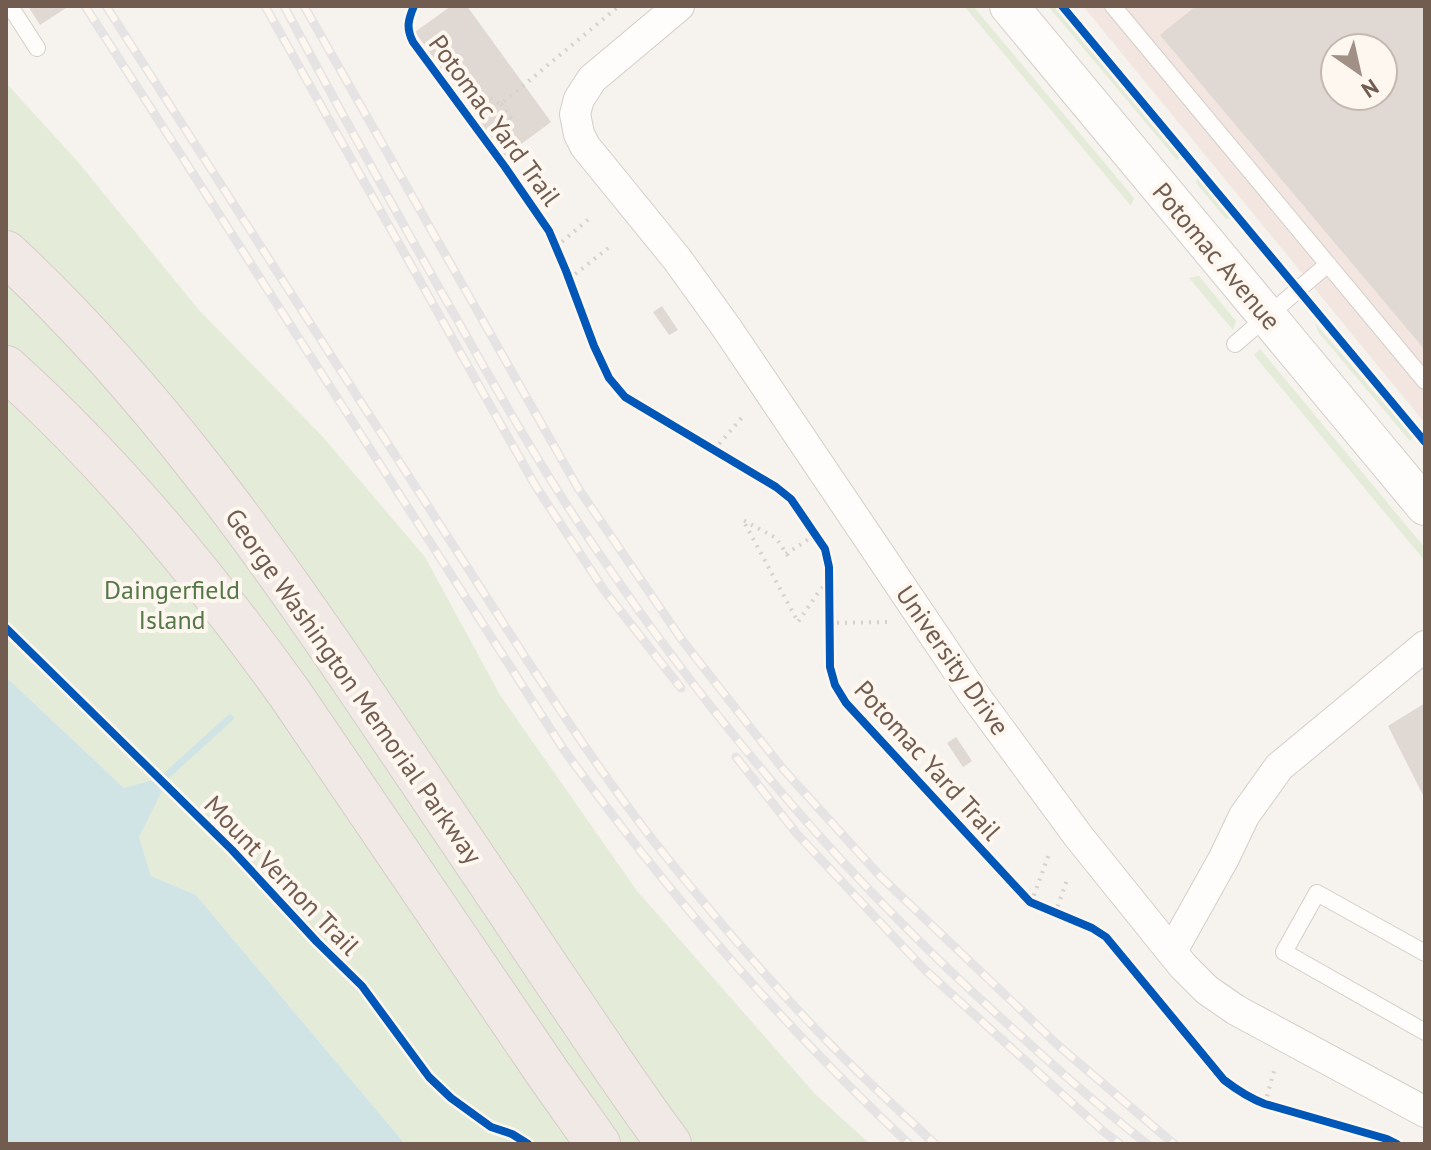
<svg xmlns="http://www.w3.org/2000/svg" width="1431" height="1150" viewBox="0 0 1431 1150" font-family="'PT Sans',sans-serif">
  <style>
    .commercial { fill: #f3e5df; fill-rule: evenodd }
    .green { fill: #e4ecd9 }
    .water { fill: #d0e3e5 }
    .lines { fill: none; stroke-linecap: round; stroke-linejoin: round }
    .stream { stroke: #d0e3e5; stroke-width: 7 }
    .building { fill: #dfd8d3; fill-rule: evenodd }
    .service-casing { stroke: #d3cec8; stroke-width: 18 }
    .minor-casing { stroke: #d3cec8; stroke-width: 32 }
    .tertiary-casing { stroke: #d3cec8; stroke-width: 40 }
    .motorway-casing { stroke: #d5cdc8; stroke-width: 46 }
    .path { stroke: #d7d0cc; stroke-width: 4; stroke-dasharray: 2 6; stroke-linecap: butt }
    .service { stroke: #fefdfc; stroke-width: 16 }
    .minor { stroke: #fefdfc; stroke-width: 30 }
    .tertiary { stroke: #fefdfc; stroke-width: 38 }
    .motorway { stroke: #f0e9e5; stroke-width: 44 }
    .rail-casing { stroke: #e5e3e4; stroke-width: 9 }
    .rail { stroke: #fdf7ef; stroke-width: 6; stroke-dasharray: 18; stroke-linecap: butt }
    .cycleway-casing { stroke: #fdf7ef; stroke-width: 13 }
    .cycleway { stroke: #0057b8; stroke-width: 8 }
    .labels { text-anchor: middle; dominant-baseline: central; stroke-width: 8; stroke-linejoin: round; paint-order: stroke }
    .street-label { font-size: 26px; fill: #725b4f; stroke: #fdf7ef }
    .park-label { font-size: 26px; fill: #567748; stroke: #fdf7ef }
  </style>
  <rect width="100%" height="100%" fill="#f6f2ed"/>
  <path class="commercial" d="M1083,6H1425V423ZM1335,48H1383V96H1335Z"/>
  <path class="green" d="M964,6H973L1134,198L1131,206Z
    M1048,6H1054L1152,125L1181,157L1177,160Z
    M6,83L78,162L199,310L322,436L425,557L500,695L637,891L815,1094L870,1144H405L196,895L151,876L139,837L152,780L124,788L6,677Z
    M1198,173L1235,218L1226,219L1196,183Z
    M1199,276L1236,321L1233,330L1189,278Z
    M1314,322L1414,438L1410,441L1319,333Z
    M1260,349L1425,548V561L1254,355Z"/>
  <path class="water" d="M6,677L124,788L152,780L162,791L139,837L151,876L196,895L405,1144H6Z"/>
  <g class="lines">
    <path class="stream" d="M156,785L230,718"/>
  </g>
  <path class="building" d="M28,6H69L40,25Z
    M451,6H467L551,122L505,156L415,32Z
    M1196,6H1425V350L1160,35ZM1335,48H1383V96H1335Z
    M662,306L678,330L669,335L653,312Z
    M1425,703V799L1388,726Z
    M956,737L972,761L963,767L947,743Z"/>
  <g class="lines">
    <g class="service-casing">
      <path id="service" d="M10,6L37,48
        M1113,6L1425,381
        M1235,344L1328,264
        M1425,953L1317,893L1284,952L1425,1032"/>
    </g>
    <g class="minor-casing">
      <path id="minor" d="M679,6L592,79L579,99L575,114L579,134L585,146L677,259L726,327L973,693L1079,837L1183,966L1207,990L1236,1010L1425,1112
        M1172,951L1224,858L1244,816L1279,767L1425,646"/>
    </g>
    <g class="tertiary-casing">
      <path id="tertiary" d="M1009,6L1425,506"/>
    </g>
    <g class="motorway-casing">
      <path id="motorway" d="M6,253C150,387 264,547 373,709C433,798 493,886 552,975C591,1032 628,1089 669,1144
        M6,368C114,465 206,577 290,694L547,1072L598,1144"/>
    </g>
    <path class="path" d="M469,87L501,104L619,6
      M501,104L514,122
      M556,247L590,218
      M569,279L612,245
      M714,450L745,414
      M786,554L815,535
      M788,556L776,538L743,520L798,622L820,590L829,582
      M829,623L887,622
      M1031,903L1049,854
      M1055,914L1068,877
      M1265,1104L1275,1067"/>
    <use href="#service" class="service"/>
    <use href="#minor" class="minor"/>
    <use href="#tertiary" class="tertiary"/>
    <use href="#motorway" class="motorway"/>
    <g class="rail-casing">
      <path id="rail" d="M85,6L562,747C665,890 780,1023 909,1144
        M106,6L527,660C572,728 617,796 668,859C723,927 780,994 842,1056C872,1086 904,1115 935,1144
        M265,6L535,485L604,590L681,688
        M284,6C341,112 399,218 459,323C503,401 547,478 598,552C708,714 834,864 978,997C1033,1047 1088,1098 1147,1144
        M304,6L578,488L682,640L783,769L880,876L1060,1047L1174,1144
        M736,757L797,834L924,969L1103,1131L1120,1144"/>
    </g>
    <use href="#rail" class="rail"/>
    <g class="cycleway-casing">
      <path id="cycleway" d="M414,6C408,20 406,28 413,42L505,167L549,231L566,271L594,346L609,378L625,397L776,487L791,499L825,549L829,567L830,667L835,685L846,703L1030,902L1092,928L1106,937L1224,1080C1237,1090 1249,1098 1265,1104L1387,1139L1397,1144
        M1062,6L1425,442
        M6,628L232,850L317,942L362,986L429,1077L451,1098L491,1127L512,1134L528,1144"/>
    </g>
    <use href="#cycleway" class="cycleway"/>
  </g>
  <g class="labels">
    <g class="street-label">
      <text transform="translate(495 120) rotate(54)">Potomac Yard Trail</text>
      <text transform="translate(1217 256) rotate(50)">Potomac Avenue</text>
      <text transform="translate(953 660) rotate(55)">University Drive</text>
      <text transform="translate(354 686) rotate(55)">George Washington Memorial Parkway</text>
      <text transform="translate(928 760) rotate(48)">Potomac Yard Trail</text>
      <text transform="translate(282 875) rotate(46)">Mount Vernon Trail</text>
    </g>
    <g class="park-label">
      <text x="172" y="589">Daingerfield<tspan x="172" dy="30">Island</tspan></text>
    </g>
  </g>
  <rect width="1431" height="1150" fill="none" stroke="#725b4f" stroke-width="16"/>
  <g transform="translate(1359 72) rotate(146)"><circle r="38" fill="#fdf7ef" stroke="#c5b9af" stroke-width="2"/>
  <path d="M0-6L14 30L0 20L-14 30Z" fill="#a09086"/>
  <text y="-12" font-size="22" font-weight="bold" text-anchor="middle" fill="#725b4f">N</text>
  </g>
</svg>
